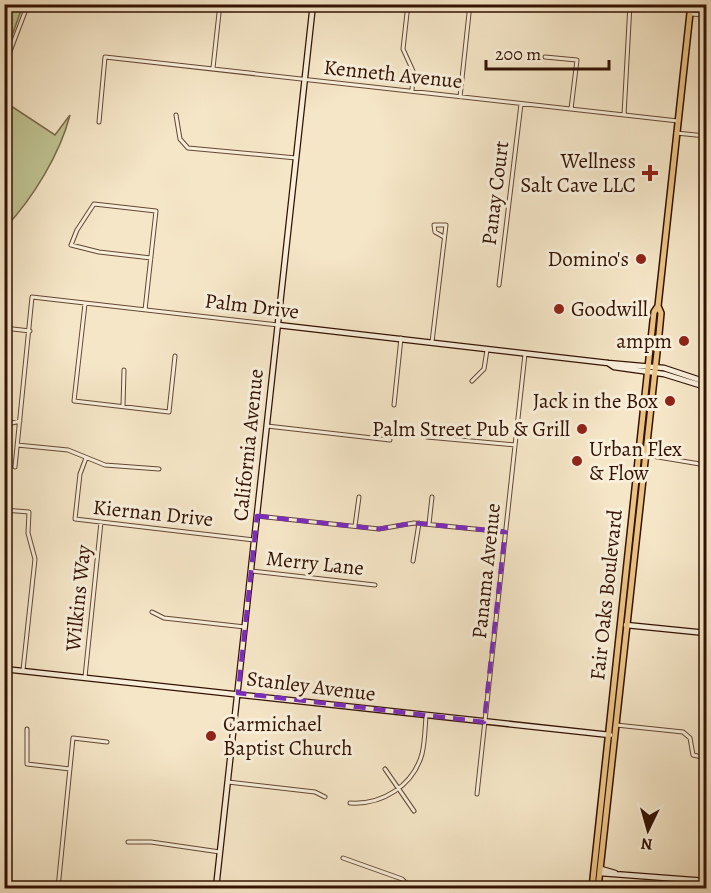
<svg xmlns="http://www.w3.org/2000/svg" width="711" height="893" viewBox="0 0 711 893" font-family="Alegreya,serif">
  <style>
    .green { fill: #c0c493; stroke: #7a6b4b; stroke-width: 1.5 }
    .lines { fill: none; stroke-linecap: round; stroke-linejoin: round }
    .street-casing { stroke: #644734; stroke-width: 5 }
    .secondary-casing { stroke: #331203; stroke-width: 7 }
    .primary-casing { stroke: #331203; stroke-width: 8 }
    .street { stroke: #f8efdb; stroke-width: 3 }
    .secondary { stroke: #f8efdb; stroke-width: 4.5 }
    .primary { stroke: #eac384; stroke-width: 5 }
    .marked { fill: none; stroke: #7b2cbf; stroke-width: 4.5; stroke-dasharray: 12 8; stroke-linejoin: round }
    .poi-dot { fill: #8f2418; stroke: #f8efdb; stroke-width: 2 }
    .labels { text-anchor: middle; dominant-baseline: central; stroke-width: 6; stroke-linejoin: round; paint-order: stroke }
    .street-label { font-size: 21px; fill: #331203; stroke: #f8efdb }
    .poi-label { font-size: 21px; fill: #331203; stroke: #f8efdb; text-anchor: end }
  </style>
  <rect width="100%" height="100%" fill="#f5e6c7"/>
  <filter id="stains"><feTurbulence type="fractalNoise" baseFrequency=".00333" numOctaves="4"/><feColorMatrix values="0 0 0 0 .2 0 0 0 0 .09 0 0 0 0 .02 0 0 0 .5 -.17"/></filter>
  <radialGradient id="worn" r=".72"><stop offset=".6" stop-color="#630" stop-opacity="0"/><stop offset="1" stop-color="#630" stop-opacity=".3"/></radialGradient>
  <path class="green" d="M5,4L23,5L5,55L4,5Z
    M5,102L55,135L70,115C60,154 33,198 5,228Z"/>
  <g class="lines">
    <g class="street-casing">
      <path id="street" d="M408,4L403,49L413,71L412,91
        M691,14L706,15
        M545,57L577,60L571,109
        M4,67L28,4
        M213,68L220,4
        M460,97L470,4
        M176,115L180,139L188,148L296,158
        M624,115L630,4
        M99,122L105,57L678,121
        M676,133L706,136
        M499,285L521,104
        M85,304L74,401L169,412L175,356
        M145,310L156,211L94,204L77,230L71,245L99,252L151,258
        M4,328L30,331
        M432,342L446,225H434L435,232L444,237
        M472,381L484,369L487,350
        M394,405L401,338
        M123,406L124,370
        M4,425L20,421
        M267,426L390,440
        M427,437L515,445
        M17,445L68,450L105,465L159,469
        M646,455L706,465
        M86,458L80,474L75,519L254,540
        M15,467L32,297L278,325
        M4,510L29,512L28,533L35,559L23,670
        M257,516L379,529L414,523L505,532
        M429,524L432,497
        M355,526L359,497
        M413,561L419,523
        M251,571L375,585
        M152,612L164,618L245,627
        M85,677L101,522
        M616,725L683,732L690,738L693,755L706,758
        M27,729V764L70,769
        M385,769L414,811
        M228,782L315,792L325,797
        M477,794L525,354
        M350,803C382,805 413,786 422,754C425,741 425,728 426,716
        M4,833H5
        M128,842H151L220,852
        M343,858L402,879L412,888
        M706,881V888
        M58,888L73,738L107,742"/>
    </g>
    <g class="secondary-casing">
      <path id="secondary" d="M278,325L608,363L664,368L706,382
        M608,363L614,367L664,374L706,387
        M626,625L706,633
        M4,669L610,735
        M601,869L615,873
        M600,873L706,881
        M216,888L313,4"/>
    </g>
    <g class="primary-casing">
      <path id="primary" d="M592,888L654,312L658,306L691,4
        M598,888L659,334L661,313L658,306"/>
    </g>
    <use href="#street" class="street"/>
    <use href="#secondary" class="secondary"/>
    <use href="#primary" class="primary"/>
  </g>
  <path class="marked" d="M257,516L379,529L414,523L505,532L484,722L238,693Z"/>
  <g class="poi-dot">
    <path d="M647 164h6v6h6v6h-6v6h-6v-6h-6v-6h6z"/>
    <circle cx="641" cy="259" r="6"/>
    <circle cx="559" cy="309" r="6"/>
    <circle cx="684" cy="341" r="6"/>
    <circle cx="670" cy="401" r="6"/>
    <circle cx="582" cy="429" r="6"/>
    <circle cx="577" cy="461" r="6"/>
    <circle cx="211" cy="736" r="6"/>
  </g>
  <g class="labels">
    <g class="street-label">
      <text transform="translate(393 74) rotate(6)">Kenneth Avenue</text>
      <text transform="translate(495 193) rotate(-83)">Panay Court</text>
      <text transform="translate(252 306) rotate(7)">Palm Drive</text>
      <text transform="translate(248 445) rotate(-84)">California Avenue</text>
      <text transform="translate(153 513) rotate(6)">Kiernan Drive</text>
      <text transform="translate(315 563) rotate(6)">Merry Lane</text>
      <text transform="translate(486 571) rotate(-84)">Panama Avenue</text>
      <text transform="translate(606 595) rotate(-84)">Fair Oaks Boulevard</text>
      <text transform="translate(78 598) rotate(-84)">Wilkins Way</text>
      <text transform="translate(311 686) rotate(7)">Stanley Avenue</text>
    </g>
    <g class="poi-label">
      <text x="636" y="161">Wellness<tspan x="636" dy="24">Salt Cave LLC</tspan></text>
      <text x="629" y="259">Domino's</text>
      <text x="571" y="309" text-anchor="start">Goodwill</text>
      <text x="672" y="341">ampm</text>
      <text x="658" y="401">Jack in the Box</text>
      <text x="570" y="429">Palm Street Pub &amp; Grill</text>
      <text x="589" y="449" text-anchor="start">Urban Flex<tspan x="589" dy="24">&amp; Flow</tspan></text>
      <text x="223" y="724" text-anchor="start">Carmichael<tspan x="223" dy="24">Baptist Church</tspan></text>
    </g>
  </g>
  <rect width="711" height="893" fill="none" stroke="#f5e6c7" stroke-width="24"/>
  <rect x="6" y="6" width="699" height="881" fill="none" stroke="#331203" stroke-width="3"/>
  <rect x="12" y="12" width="687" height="869" fill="none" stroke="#331203" stroke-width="1.5"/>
  <g transform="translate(648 830) rotate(185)" stroke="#f8efdb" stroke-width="4.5" paint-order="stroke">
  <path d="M0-4.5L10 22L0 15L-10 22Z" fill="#331203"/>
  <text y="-9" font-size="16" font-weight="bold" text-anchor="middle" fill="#331203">N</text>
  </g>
  <path d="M486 60v9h123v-9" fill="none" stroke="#331203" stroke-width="3"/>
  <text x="495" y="60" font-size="18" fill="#331203" stroke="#f8efdb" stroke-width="4.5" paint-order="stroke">200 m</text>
  <rect width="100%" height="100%" filter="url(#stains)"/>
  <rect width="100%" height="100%" fill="url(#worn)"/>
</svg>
